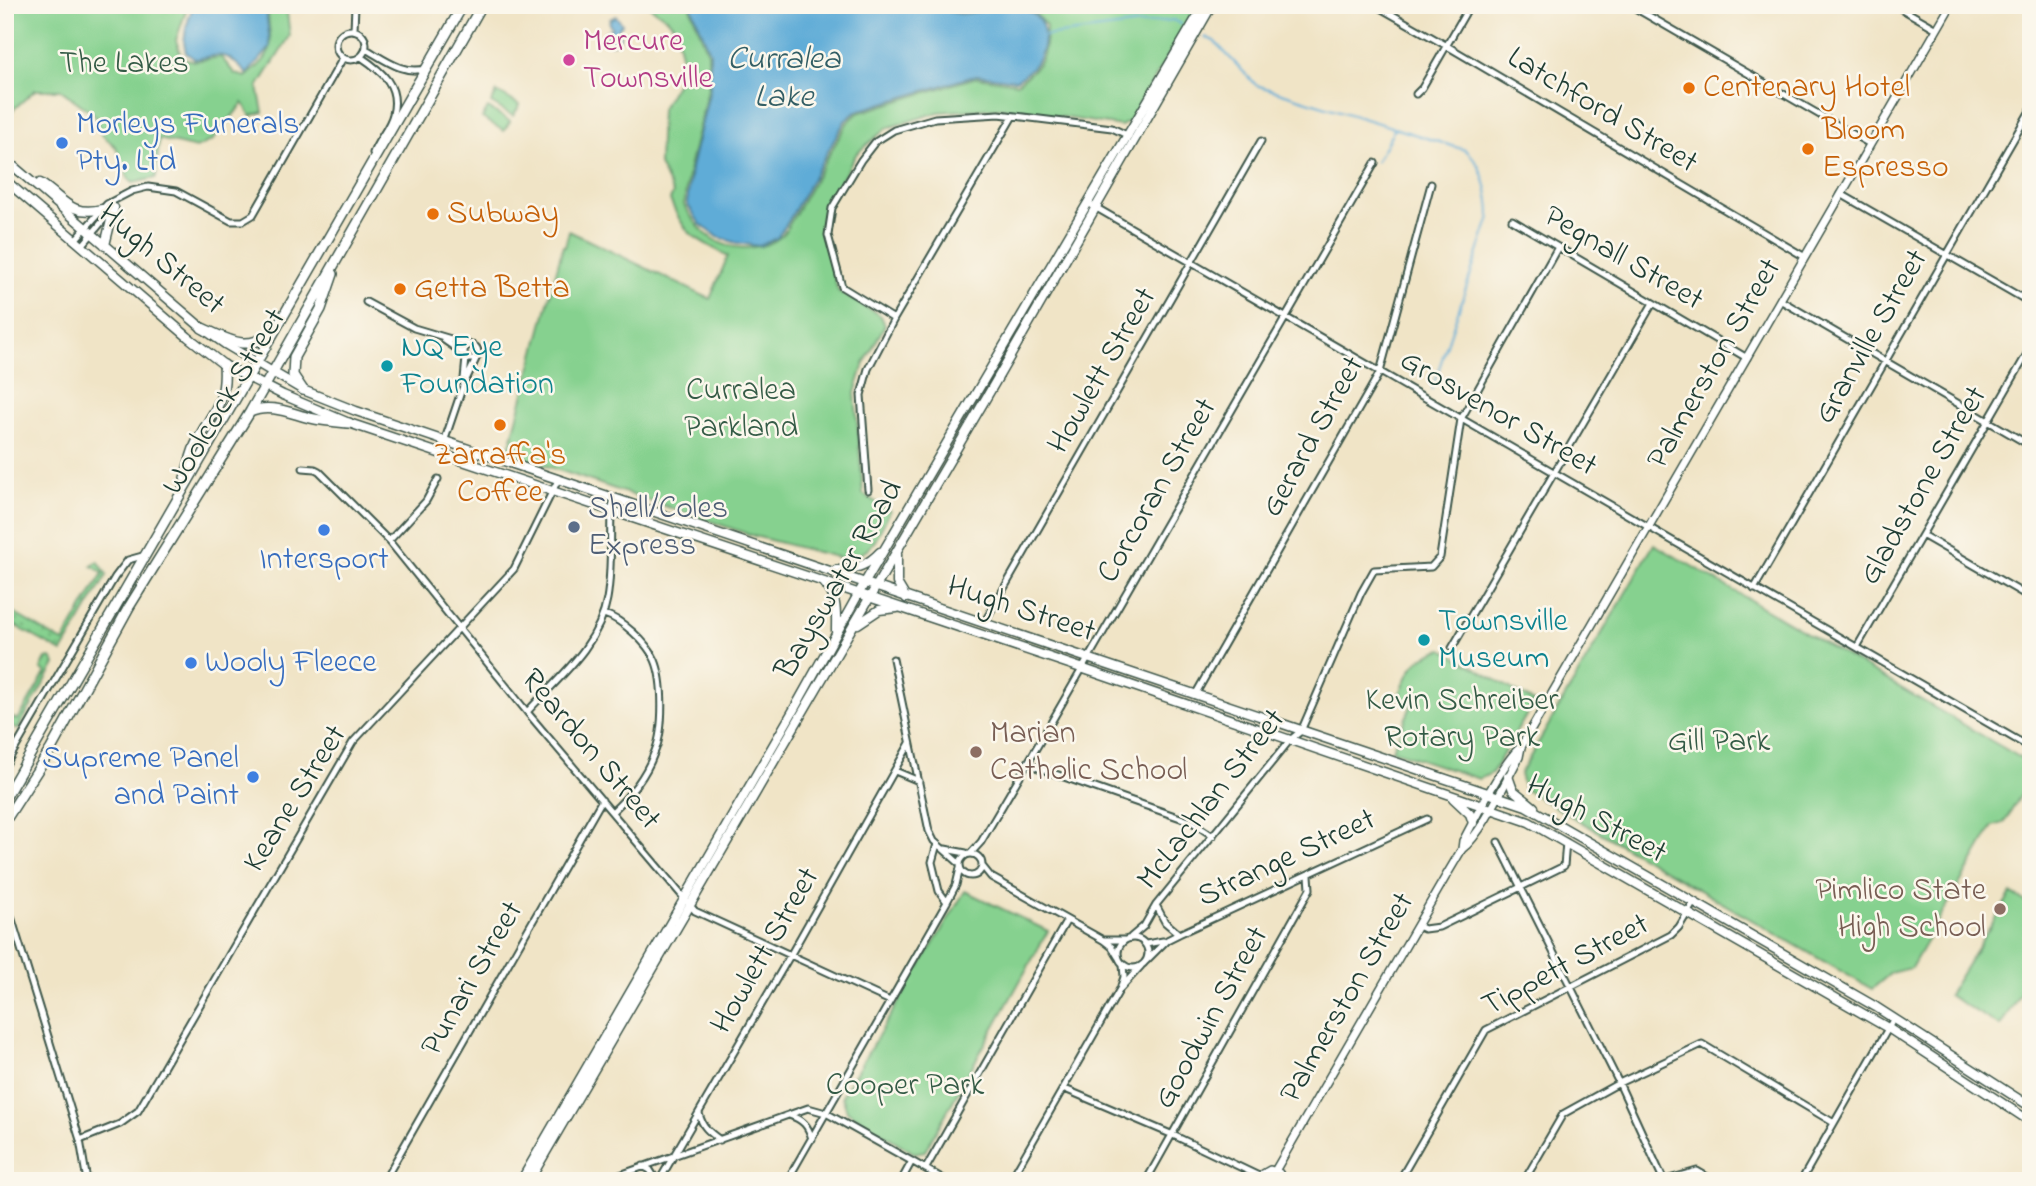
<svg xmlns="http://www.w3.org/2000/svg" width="2036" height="1186" viewBox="0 0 2036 1186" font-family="'Indie Flower',sans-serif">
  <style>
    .green { fill: #86d18f; stroke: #528762; stroke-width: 2 }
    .garden { fill: url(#garden-dots); stroke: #528762; stroke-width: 2 }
    .water { fill: #5eacd7; stroke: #3e7486; stroke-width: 2 }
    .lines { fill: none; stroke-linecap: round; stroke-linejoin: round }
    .stream { stroke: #5eacd7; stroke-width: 2 }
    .minor-casing { stroke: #3e564a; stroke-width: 9 }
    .tertiary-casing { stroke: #3e564a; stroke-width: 10 }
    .secondary-casing { stroke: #3e564a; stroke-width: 11 }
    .primary-casing { stroke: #3e564a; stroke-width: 12 }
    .minor { stroke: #fff; stroke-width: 5 }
    .tertiary { stroke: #fff; stroke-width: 7 }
    .secondary { stroke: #fff; stroke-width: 8 }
    .primary { stroke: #fff; stroke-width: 9 }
    .hotel-dot { fill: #d1479c; stroke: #fbf7ec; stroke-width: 2.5 }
    .food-dot { fill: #e8710a; stroke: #fbf7ec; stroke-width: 2.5 }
    .shop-dot { fill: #3f7fe0; stroke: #fbf7ec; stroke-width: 2.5 }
    .culture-dot { fill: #0f9aa8; stroke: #fbf7ec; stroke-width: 2.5 }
    .service-dot { fill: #5c6f8a; stroke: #fbf7ec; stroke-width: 2.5 }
    .education-dot { fill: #8d6e63; stroke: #fbf7ec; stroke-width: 2.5 }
    .labels { text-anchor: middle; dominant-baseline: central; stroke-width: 5; stroke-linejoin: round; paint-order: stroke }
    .hotel-label { font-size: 32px; fill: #b23c85; stroke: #fbf7ec; text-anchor: start }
    .park-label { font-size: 32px; fill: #345b46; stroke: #fbf7ec }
    .food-label { font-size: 32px; fill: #c56008; stroke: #fbf7ec; text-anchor: start }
    .street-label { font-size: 32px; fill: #1f3d34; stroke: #fbf7ec }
    .shop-label { font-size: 32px; fill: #366cbe; stroke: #fbf7ec; text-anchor: start }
    .culture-label { font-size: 32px; fill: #0d838f; stroke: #fbf7ec; text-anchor: start }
    .service-label { font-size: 32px; fill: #4e5e75; stroke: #fbf7ec; text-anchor: start }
    .education-label { font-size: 32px; fill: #785e54; stroke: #fbf7ec; text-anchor: start }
    .water-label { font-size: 33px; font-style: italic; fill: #325e65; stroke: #fbf7ec }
  </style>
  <defs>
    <pattern id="garden-dots" width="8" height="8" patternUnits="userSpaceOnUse" patternTransform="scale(1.75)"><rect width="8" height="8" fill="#86d18f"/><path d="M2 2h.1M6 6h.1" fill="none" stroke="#6dab76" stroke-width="1.8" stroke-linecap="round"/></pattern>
  </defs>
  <rect width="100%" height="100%" fill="#fbf7ec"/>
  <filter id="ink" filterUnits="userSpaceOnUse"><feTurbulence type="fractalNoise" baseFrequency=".0143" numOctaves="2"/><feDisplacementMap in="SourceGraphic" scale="14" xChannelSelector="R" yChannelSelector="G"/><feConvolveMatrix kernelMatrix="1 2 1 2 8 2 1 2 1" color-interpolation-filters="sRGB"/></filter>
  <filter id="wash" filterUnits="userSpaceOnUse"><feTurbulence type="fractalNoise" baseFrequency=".00686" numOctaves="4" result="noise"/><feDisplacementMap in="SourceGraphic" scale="28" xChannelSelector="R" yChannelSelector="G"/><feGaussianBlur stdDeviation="1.57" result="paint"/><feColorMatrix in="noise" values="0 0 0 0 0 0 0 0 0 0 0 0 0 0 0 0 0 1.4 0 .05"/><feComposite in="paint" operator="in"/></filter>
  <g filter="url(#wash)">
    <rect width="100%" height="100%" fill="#f0e4c6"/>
    <path class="green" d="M5,5H188L176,40L182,58L194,61L221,57L235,74L246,77C283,47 267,45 268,5H286L290,36L258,87L263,112L251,116L243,103L213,140L196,148L159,139L156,178L133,183L128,178L116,147L101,134L95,115L61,90H35L5,117Z
      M647,5H689L708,53V89L689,168L684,205C692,218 700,231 713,239C733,252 769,251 785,232L847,123L858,113L977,77L1017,83C1043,64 1046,57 1046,26L1028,5H1198L1129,122L1121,126L1001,108L939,112L887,128L857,153L823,212L820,226L838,291L881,316L885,325L864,364L855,393L863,494L890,511L875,541L867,550L858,555L840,558L754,536L508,453L563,246H565L569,231L710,299L728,256C694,237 687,239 670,200L673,193L659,165L661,109L682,74L683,64L675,27L668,19Z
      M497,92L520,105L513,116L491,103Z
      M488,108L510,121L504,131L482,118Z
      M1654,544L2031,764V778L2004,823L1993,826L1911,968L1891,973L1872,989L1524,789L1520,774Z
      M1443,649L1534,702L1492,773L1479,779L1392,750L1412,704L1398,698C1410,670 1412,658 1443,649Z
      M965,891L1048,931L925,1151L914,1153L847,1111L842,1096Z
      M2011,893L2031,905V976L2000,1026L1948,995Z"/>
    <path class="garden" d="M98,561L107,575L62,652L5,620V608L63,642L103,573L92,566Z
      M51,658L55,664L18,729L9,724L13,718L18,720L46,672L41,669L46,659Z"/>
    <path class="water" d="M193,5H267C265,20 270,33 270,48L247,74C225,51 224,54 195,59L186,53L184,42L186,28Z
      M691,5H936C946,10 956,15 967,13C990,10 1021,0 1038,18C1043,26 1044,29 1044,38C1043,59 1033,69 1016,80L977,75L857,111L845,121L788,222L777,238L759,246L736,243L718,237L700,224L687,204L691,168L710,89V52Z
      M616,16L622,24L618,29L620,37L618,42L612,44L607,42L605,36L606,31L612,28L609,24L610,19Z"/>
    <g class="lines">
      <path class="stream" d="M1044,36L1173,20L1181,24
        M1205,37L1214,41L1256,85L1465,150C1483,162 1490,196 1490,217L1432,389
        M1376,162L1395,128"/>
    </g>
  </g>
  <g filter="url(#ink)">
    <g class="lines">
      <g class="minor-casing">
        <path id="minor" d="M1375,5L1447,46L1805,257
          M1630,5L1870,144
          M1895,5L1937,29
          M336 45a15 15 0 1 1 30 0a15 15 0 1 1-30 0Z
          M354,30L355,5
          M366,49C385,60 405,76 427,68
          M361,57C382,71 400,86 393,114C390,127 378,140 373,153
          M1416,94L1422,88L1470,5
          M1841,194L2031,303
          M1088,203L2031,748
          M1512,220L1747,358
          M75,240L107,204L132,191L148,187L176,191L231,221H243L253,215L343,58
          M82,246L111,211
          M1780,300L2031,446
          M366,302L414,328L471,345
          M894,319L842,287L828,235L832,208L861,160L875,142L894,130L935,118L999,114L1112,128L1129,136
          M444,340L464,354
          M464 352a7 7 0 1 1 14 0a7 7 0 1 1-14 0Z
          M464,379L466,358
          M440,454L463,386L477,357
          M303,468L315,469L319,471L389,541L527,712L695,911L890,1001
          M868,490L861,395L868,369L894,319L1013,116
          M1922,535L2031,598
          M389,541L426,501L438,479
          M1754,589L2031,109
          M604,614C621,619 647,642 655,660C664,681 664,729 655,751C646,776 631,794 612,812
          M984,623L1261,141
          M1857,647L2031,347
          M1452,648L1653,303
          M893,659L929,831L934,841L960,864
          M1195,695L1380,372L1431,184
          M527,712C558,678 599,646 607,599C612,571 610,540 611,512L614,498
          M1027,764L1192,822L1213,836
          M5,766L115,577L128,560L146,555
          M895,771L919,781
          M1498,842L1619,1083L1664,1181
          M937,844L932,862L939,891L947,902
          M945,849L966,853
          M971,853L981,842L1027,764L1375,163
          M960 865a11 11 0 1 1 22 0a11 11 0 1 1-22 0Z
          M983,867L991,877L1103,940L1112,947L1118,957
          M5,897L80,1140L87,1181
          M1156,905L1165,922L1179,934
          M1417,926L1424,929L1439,927L1564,866L1566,842
          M1131,937L1144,926L1156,905L1290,740L1301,731L1361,593L1374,570L1431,567L1440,557L1461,419L1558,247
          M1118 953a15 15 0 1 1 30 0a15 15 0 1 1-30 0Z
          M1103,940H1124
          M1146,944L1163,941
          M1146,961L1167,940L1179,934L1427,819
          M1121,986L1124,977L1123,965
          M1065,1089L1173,1135L1261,1177
          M699,1113C702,1127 709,1132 720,1140
          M789,1115C803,1120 808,1125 812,1139
          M80,1140L120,1124L138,1111L353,742L514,569L558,480
          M643,1166L650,1170L657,1181
          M926,1168L1067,920
          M384,1181L602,800
          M603,1181L808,1108L826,1113L947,1181
          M659,1181L791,954L910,743
          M787,1181L947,902L956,885L960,868
          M901,1181L912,1161
          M1010,1181L1120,989L1141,966
          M1146,1181L1310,889L1309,875
          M1399,1181L1486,1030L1671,935L1679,927L1694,902
          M1524,1181L1563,1114L1619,1083L1702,1044L1834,1123
          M1662,1181L1697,1171L1714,1181
          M1801,1181L1894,1018"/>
      </g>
      <g class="tertiary-casing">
        <path id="tertiary" d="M1462,849C1483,833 1505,782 1519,757L1521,747L1951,5
          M1275,1171L1446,876L1462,849L1463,841C1475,819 1503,761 1521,747
          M1260,1181L1263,1174L1270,1170L1279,1173L1283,1181"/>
      </g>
      <g class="secondary-casing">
        <path id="secondary" d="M5,159L202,328L225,344L303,390L356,411L1526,806L1876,1007L2031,1107
          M5,180L188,337L224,365L283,395L349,423L1081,668L1529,822L1888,1028L2031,1122
          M40,183C64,198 70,217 102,209
          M105,245L114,208
          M897,554V583L906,598
          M836,570C853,571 868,565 880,552
          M825,584C838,598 836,613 836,631
          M858,624L879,610L897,608
          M1508,776L1513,790L1534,807
          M1453,798L1470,814L1473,823
          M521,1181L793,711L864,584L1204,5
          M529,1181L989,393L1212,5"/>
      </g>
      <g class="primary-casing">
        <path id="primary" d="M202,328C228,339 246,353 271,333
          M303,390L293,375L294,357L321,309L333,274
          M250,412C270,403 290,413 310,418C322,421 336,422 349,423
          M185,478C188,468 191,456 195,446C210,412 227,407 224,365
          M5,798L463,5
          M5,821L51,749L129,607L250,412L482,5"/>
      </g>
      <use href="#minor" class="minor"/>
      <use href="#tertiary" class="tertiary"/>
      <use href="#secondary" class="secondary"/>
      <use href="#primary" class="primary"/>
    </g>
  </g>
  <circle class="hotel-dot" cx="569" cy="60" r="7"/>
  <g class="food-dot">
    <circle cx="1689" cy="88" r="7"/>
    <circle cx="1808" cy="149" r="7"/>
    <circle cx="433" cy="214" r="7"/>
    <circle cx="400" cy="289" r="7"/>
    <circle cx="500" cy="425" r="7"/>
  </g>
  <g class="shop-dot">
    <circle cx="62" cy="143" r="7"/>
    <circle cx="324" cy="530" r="7"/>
    <circle cx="191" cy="663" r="7"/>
    <circle cx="253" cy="777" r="7"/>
  </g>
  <g class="culture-dot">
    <circle cx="387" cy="366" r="7"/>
    <circle cx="1424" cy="640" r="7"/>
  </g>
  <circle class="service-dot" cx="574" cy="527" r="7"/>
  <g class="education-dot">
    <circle cx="976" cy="752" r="7"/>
    <circle cx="2000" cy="909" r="7"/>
  </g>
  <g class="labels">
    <g class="hotel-label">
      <text x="583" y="42">Mercure<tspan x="583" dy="37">Townsville</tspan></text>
    </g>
    <g class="park-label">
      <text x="124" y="64">The Lakes</text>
      <text x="741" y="391">Curralea<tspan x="741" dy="37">Parkland</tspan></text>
      <text x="1462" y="701">Kevin Schreiber<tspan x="1462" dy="37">Rotary Park</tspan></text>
      <text x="1719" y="742">Gill Park</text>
      <text x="905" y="1086">Cooper Park</text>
    </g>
    <g class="food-label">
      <text x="1703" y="88">Centenary Hotel</text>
      <text x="1822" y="131">Bloom<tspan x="1822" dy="37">Espresso</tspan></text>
      <text x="447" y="214">Subway</text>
      <text x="414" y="289">Getta Betta</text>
      <text x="500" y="456" text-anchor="middle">Zarraffa's<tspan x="500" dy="37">Coffee</tspan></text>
    </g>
    <g class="street-label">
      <text transform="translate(1602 111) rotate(31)">Latchford Street</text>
      <text transform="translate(1623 259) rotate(30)">Pegnall Street</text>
      <text transform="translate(161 260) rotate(40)">Hugh Street</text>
      <text transform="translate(1872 337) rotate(-60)">Granville Street</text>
      <text transform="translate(1715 364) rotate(-60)">Palmerston Street</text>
      <text transform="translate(1103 371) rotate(-60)">Howlett Street</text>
      <text transform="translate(225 402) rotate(-59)">Woolcock Street</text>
      <text transform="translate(1498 414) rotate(30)">Grosvenor Street</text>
      <text transform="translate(1314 437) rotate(-61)">Gerard Street</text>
      <text transform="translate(1924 486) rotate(-60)">Gladstone Street</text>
      <text transform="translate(1158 491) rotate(-60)">Corcoran Street</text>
      <text transform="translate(840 580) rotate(-60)">Bayswater Road</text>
      <text transform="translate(1021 610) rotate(18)">Hugh Street</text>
      <text transform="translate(590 750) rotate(50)">Reardon Street</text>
      <text transform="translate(296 799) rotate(-58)">Keane Street</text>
      <text transform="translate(1212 800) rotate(-52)">McLachlan Street</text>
      <text transform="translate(1596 820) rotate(28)">Hugh Street</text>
      <text transform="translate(1287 859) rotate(-25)">Strange Street</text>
      <text transform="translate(766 951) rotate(-60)">Howlett Street</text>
      <text transform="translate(1566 966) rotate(-28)">Tippett Street</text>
      <text transform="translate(473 979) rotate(-60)">Punari Street</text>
      <text transform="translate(1348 998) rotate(-60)">Palmerston Street</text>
      <text transform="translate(1212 1018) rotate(-61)">Goodwin Street</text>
    </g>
    <g class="shop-label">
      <text x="76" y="125">Morleys Funerals<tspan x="76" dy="37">Pty. Ltd</tspan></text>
      <text x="324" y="560" text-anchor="middle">Intersport</text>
      <text x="205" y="663">Wooly Fleece</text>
      <text x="239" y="759" text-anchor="end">Supreme Panel<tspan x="239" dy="37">and Paint</tspan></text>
    </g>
    <g class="culture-label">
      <text x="401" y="348">NQ Eye<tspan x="401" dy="37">Foundation</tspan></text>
      <text x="1438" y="622">Townsville<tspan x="1438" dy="37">Museum</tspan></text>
    </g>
    <g class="service-label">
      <text x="588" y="509">Shell/Coles<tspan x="588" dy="37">Express</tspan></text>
    </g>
    <g class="education-label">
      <text x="990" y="734">Marian<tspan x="990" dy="37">Catholic School</tspan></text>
      <text x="1986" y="891" text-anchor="end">Pimlico State<tspan x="1986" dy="37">High School</tspan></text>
    </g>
    <g class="water-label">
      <text x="784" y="60">Curralea<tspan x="784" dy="38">Lake</tspan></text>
    </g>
  </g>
  <rect width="2036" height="1186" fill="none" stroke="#fbf7ec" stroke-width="28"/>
</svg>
